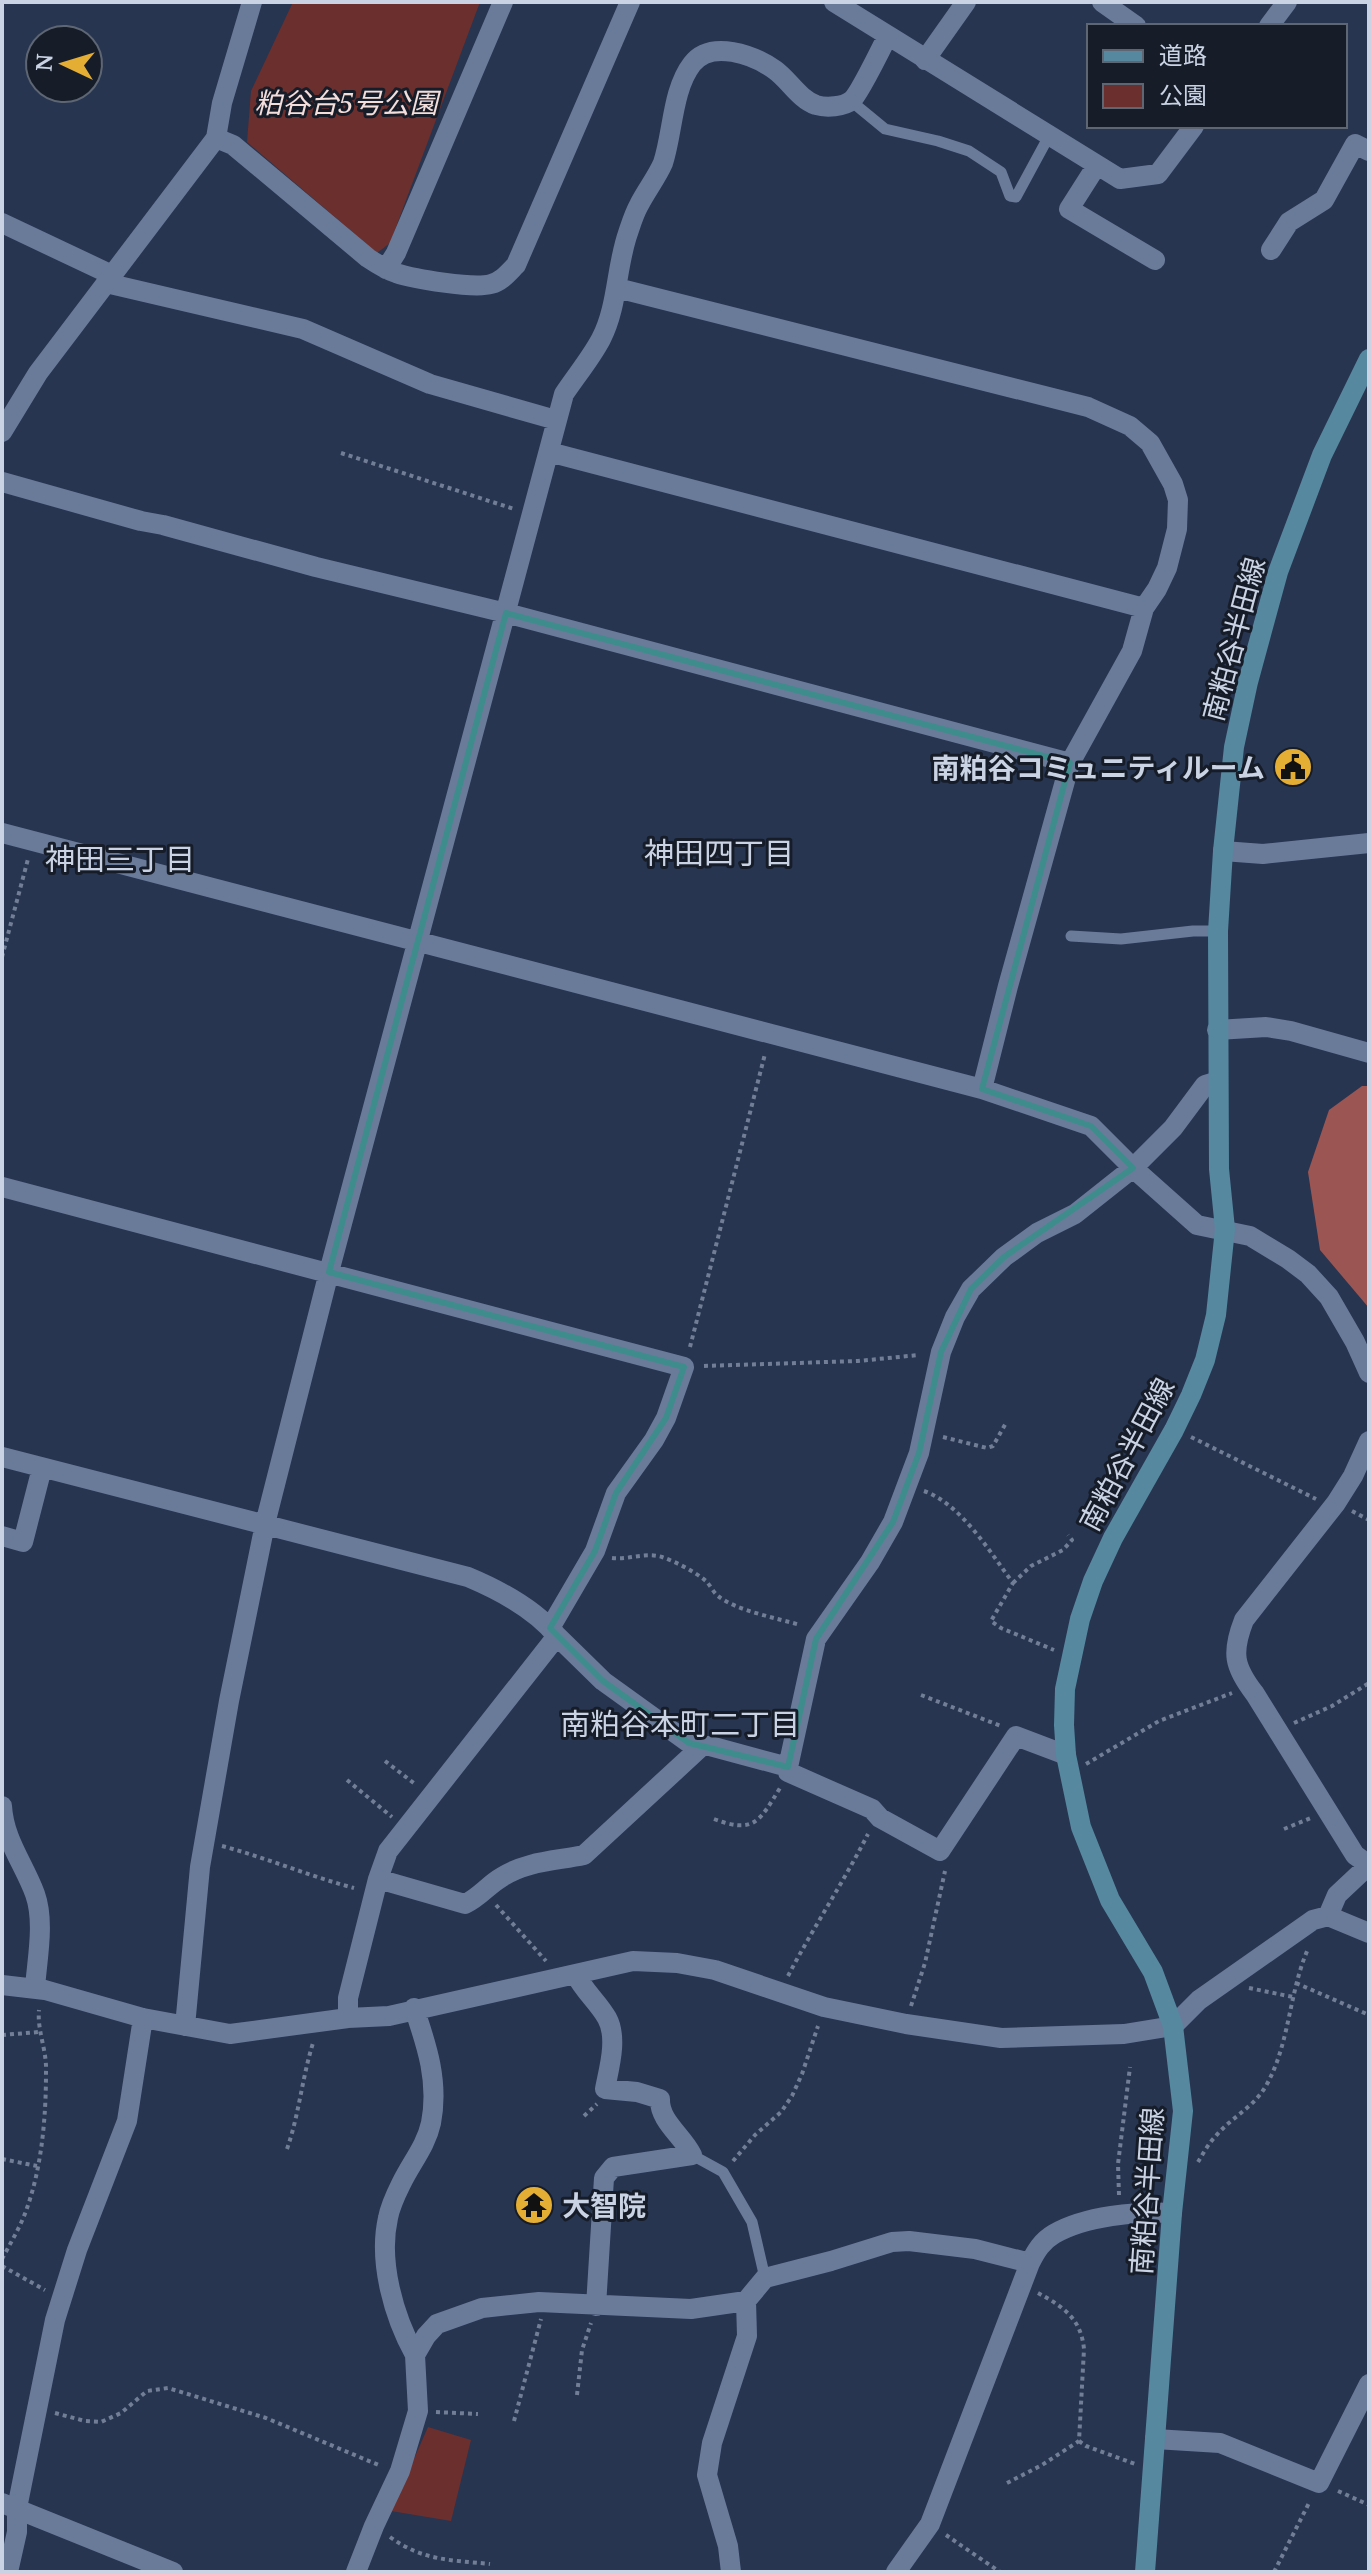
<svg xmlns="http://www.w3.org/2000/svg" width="1371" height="2574" viewBox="0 0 1371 2574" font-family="'Noto Serif','Noto Sans JP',serif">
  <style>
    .green { fill: #6b2f2e }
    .forest { fill: #9b5653 }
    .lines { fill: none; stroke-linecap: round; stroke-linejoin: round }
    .path { stroke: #727e95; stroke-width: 4; stroke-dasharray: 4 4; stroke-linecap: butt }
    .service { stroke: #6a7b9a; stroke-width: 11 }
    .minor { stroke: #6a7b9a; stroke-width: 20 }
    .tertiary { stroke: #6a7b9a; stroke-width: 20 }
    .secondary { stroke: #5688a0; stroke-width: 20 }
    .marked { fill: none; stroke: #3e8d8c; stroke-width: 6; stroke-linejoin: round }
    .labels { text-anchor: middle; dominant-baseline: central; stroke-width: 6; stroke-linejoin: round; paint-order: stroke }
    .park-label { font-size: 28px; font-style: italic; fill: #f4dedc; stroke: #161d29 }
    .street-label { font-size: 28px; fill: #c9d3e4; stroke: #161d29 }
    .poi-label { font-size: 28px; font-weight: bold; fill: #c9d3e4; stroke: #161d29; text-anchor: end }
    .neighbourhood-label { font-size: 30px; fill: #c9d3e4; stroke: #161d29 }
  </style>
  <rect width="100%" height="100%" fill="#273550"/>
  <path class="green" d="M293,2H480L390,243L377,253L247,142L251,91Z
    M428,2427L471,2440L451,2521L391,2511Z"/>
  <path class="forest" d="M1362,1086H1369V1308L1320,1250L1308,1172L1329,1110Z"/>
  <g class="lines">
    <path class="path" d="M341,453L514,509
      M2,957L28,859
      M690,1347L765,1054
      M704,1366L858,1361L919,1355
      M943,1437L987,1448L993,1446L1006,1423
      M1191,1437L1316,1499
      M924,1491C961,1504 990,1552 1013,1583L991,1621L1001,1628L1054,1650
      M1352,1511L1369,1520
      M612,1558C629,1560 645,1552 662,1557C676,1562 694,1571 706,1581C710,1585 713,1592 718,1596C737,1611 777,1618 800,1625
      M1013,1583L1031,1566L1063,1550L1072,1540L1068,1535
      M921,1695L1001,1726
      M1294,1723L1332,1706L1369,1683
      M385,1761L415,1784
      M1086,1764L1159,1721L1232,1693
      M347,1780L392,1817
      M714,1819C754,1834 759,1822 780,1788
      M1284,1829L1311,1818
      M222,1846C267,1858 309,1876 354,1888
      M496,1905L546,1961
      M788,1976C813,1928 843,1883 868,1834
      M1296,1983L1369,2015
      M1249,1988L1293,1997
      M911,2006L925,1963L945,1871
      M2,2035L39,2032
      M584,2116L597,2104
      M287,2149C299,2115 302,2078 313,2043
      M2,2159L37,2166
      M733,2161L755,2135L781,2112L792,2096L802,2074L818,2026
      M1198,2162C1203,2154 1208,2144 1215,2137C1231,2117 1254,2108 1267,2084C1290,2042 1289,1992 1308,1949
      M1119,2195L1118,2164L1130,2067
      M2,2259C11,2242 21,2226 27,2208C42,2166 46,2116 46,2072C47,2050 37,2031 39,2010
      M2,2266L45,2290
      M577,2395L582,2350L591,2323
      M436,2412L478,2414
      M55,2413L85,2421L101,2422L121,2413L147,2391L168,2388L266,2418L381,2466
      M514,2421L541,2319
      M1079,2441L1086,2446L1135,2464
      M1007,2483L1042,2465L1079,2441L1084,2349C1081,2319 1064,2307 1038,2293
      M1338,2491L1369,2505
      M946,2535L1000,2572
      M390,2537C423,2561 451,2560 490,2564
      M1274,2572L1310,2501"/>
    <path class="service" d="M851,101L885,129L938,141L969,151L1001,172L1010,196L1016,197L1049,136
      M1071,936L1121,939L1193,931H1218
      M692,2155L723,2172L752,2222L765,2278"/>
    <path class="minor" d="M834,2L1120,179L1158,174L1194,126
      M1102,2L1136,26
      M1269,26L1287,2
      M216,138L233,145L368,258C377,264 386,270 396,273C414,279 474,289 491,284C502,281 508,273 516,265L630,2
      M1097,165L1069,209L1155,260
      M2,223L112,275
      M1271,250L1289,222L1324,200L1355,144L1369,151
      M386,269L396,253L503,2
      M106,283L303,329L430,384L556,420
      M617,288L1088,407L1130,426L1150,443L1173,484L1178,500L1177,529L1167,568L1157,589L1144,608L1132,651L1070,763L1008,986L982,1089
      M549,452L1144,608
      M2,482L141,521L163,525L316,567L506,613L1070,763
      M2,833L982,1089L1091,1126L1133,1168L1197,1225L1250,1236L1288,1259L1308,1274L1329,1297L1355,1342L1369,1373
      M1223,851L1263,854L1369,843
      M1217,1030L1266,1027L1291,1031L1369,1053
      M2,1187L684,1367L666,1418L654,1440L616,1493L595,1551L550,1628
      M1369,1441L1353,1476L1336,1503L1244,1620C1231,1653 1234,1667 1255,1694L1355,1855L1369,1865
      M2,1457L468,1577C499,1590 535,1609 557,1636L388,1851L378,1879L348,1998V2018
      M2,1536L23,1542L42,1468
      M557,1636L603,1681L689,1743L702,1746
      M788,1767L816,1639L870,1562L893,1522L919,1453L941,1352L955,1317L971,1289L1004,1257L1037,1233L1075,1214L1133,1168L1173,1128L1205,1085L1218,1081
      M2,1806C4,1840 24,1864 35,1894C45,1922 37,1959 35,1988
      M378,1879L465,1904C480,1897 488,1885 502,1877C527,1861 556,1861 584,1855L702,1746H710L788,1767V1772L872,1809L880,1818L940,1851L1016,1736L1066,1755
      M1328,1916L1337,1895L1369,1865
      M576,1975C584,1991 598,2002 607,2018C618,2038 609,2068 605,2089L637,2092L660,2099C659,2121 683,2136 692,2155L613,2167L604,2178L596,2306
      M2,1985L45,1990L143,2018L230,2034L348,2018L389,2016L633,1961L677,1963L715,1970L824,2007L906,2024L1001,2038L1124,2034L1173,2026L1199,2000L1313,1920L1328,1916L1369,1933
      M414,2008C427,2046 439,2082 431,2123C426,2146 411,2163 401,2184C396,2194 390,2207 388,2218C378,2262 394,2317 415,2355
      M185,2026L200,1867L229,1701L265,1524L329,1272L564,394C576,376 591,358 601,339C618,306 616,267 628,233C631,224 634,214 639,205C646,191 657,177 663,163C673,133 672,90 692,64C711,39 754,55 775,70C789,80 799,99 816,105C826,108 844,107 852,100C859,94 881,49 887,37
      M1155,2439L1220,2443L1319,2483L1369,2384
      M8,2572L17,2532V2508L55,2320L77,2250L127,2121L143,2018
      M356,2572L374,2526L400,2471L418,2411L415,2355L426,2336L437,2324L482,2308L539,2302L691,2309L746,2301
      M731,2572L728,2546L707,2475L712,2443L747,2336L746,2301L765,2278L831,2261L892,2242L909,2241L975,2249L1030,2263
      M896,2572L930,2524L1030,2263C1036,2251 1042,2241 1054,2234C1085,2216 1137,2211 1172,2213"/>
    <path class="tertiary" d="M925,60L966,2
      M2,432L38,373L216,138L222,103L252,2
      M2,2503L173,2572"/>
    <path class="secondary" d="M1145,2572L1172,2213L1183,2111L1173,2026L1153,1972L1110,1900L1081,1827L1066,1755L1064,1725L1065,1689L1080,1619L1093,1581L1113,1538L1174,1430L1191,1395L1205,1360L1216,1315L1225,1229L1219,1169L1218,931L1223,851L1234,747L1248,682L1278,572L1322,455L1369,359"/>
  </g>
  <path class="marked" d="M506,613L1070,763L982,1089L1091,1126L1133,1168L1004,1257L971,1289L941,1352L919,1453L893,1522L816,1639L788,1767L689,1743L603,1681L550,1628L595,1551L616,1493L666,1418L684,1367L329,1272Z"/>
  <defs>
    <g id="civic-disc" transform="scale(2)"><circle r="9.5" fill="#e4ae35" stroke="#161d29"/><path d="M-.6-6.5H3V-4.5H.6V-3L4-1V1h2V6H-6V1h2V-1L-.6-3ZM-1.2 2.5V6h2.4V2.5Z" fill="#111"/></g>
    <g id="temple-disc" transform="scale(2)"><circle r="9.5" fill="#e4ae35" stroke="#161d29"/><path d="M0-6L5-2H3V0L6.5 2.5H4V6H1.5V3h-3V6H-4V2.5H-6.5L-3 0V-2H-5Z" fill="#111"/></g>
  </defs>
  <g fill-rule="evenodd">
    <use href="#civic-disc" x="1293" y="767"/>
    <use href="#temple-disc" x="534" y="2205"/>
  </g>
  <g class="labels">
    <g class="park-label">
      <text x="346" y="102">粕谷台5号公園</text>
    </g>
    <g class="street-label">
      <text transform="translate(1233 639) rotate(-75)">南粕谷半田線</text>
      <text transform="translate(1126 1454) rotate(-62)">南粕谷半田線</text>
      <text transform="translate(1146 2191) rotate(-86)">南粕谷半田線</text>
    </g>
    <g class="poi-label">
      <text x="1265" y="767">南粕谷コミュニティルーム</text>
      <text x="562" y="2205" text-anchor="start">大智院</text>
    </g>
    <g class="neighbourhood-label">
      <text x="719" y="852">神田四丁目</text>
      <text x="120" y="858">神田三丁目</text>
      <text x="680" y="1723">南粕谷本町二丁目</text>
    </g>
  </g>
  <rect width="1371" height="2574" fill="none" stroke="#c9d3e4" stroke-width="8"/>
  <rect x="1087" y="24" width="260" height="104" fill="#161d29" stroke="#5e6674" stroke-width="2"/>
  <rect x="1103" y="50" width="40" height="12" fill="#5688a0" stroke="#5e6674" stroke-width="2"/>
  <text x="1159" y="64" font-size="24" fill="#c9d3e4">道路</text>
  <rect x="1103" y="84" width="40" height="24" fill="#6b2f2e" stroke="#5e6674" stroke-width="2"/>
  <text x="1159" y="104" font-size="24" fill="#c9d3e4">公園</text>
  <g transform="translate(64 64) rotate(274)"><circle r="38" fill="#161d29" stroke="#5e6674" stroke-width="2"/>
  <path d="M0-6L14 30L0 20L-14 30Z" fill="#e4ae35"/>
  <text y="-12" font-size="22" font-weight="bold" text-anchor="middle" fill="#c9d3e4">N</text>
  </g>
</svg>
